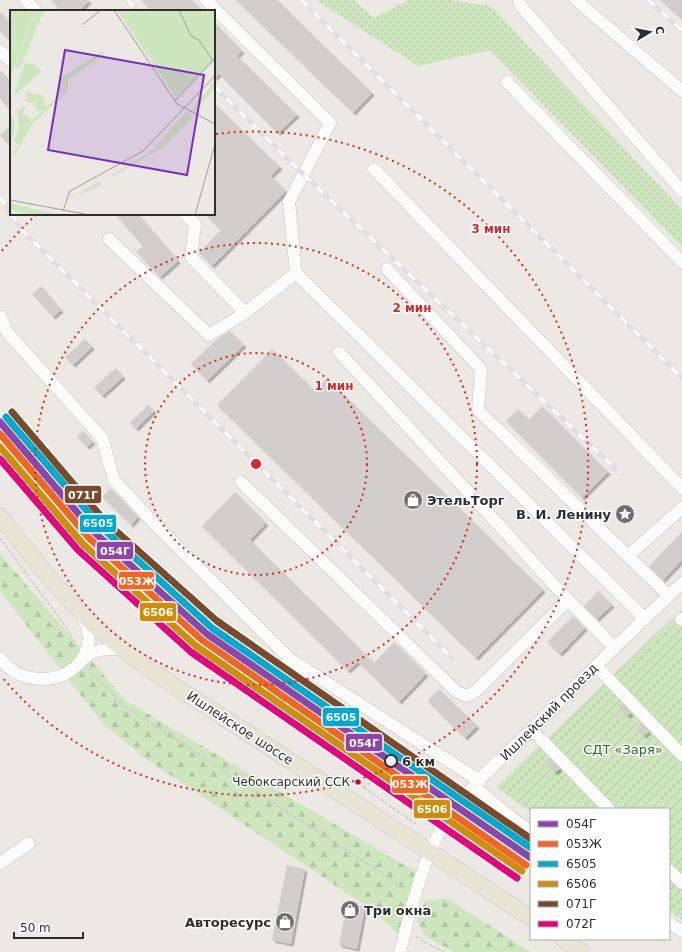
<svg xmlns="http://www.w3.org/2000/svg" width="682" height="952" viewBox="0 0 682 952" font-family="'DejaVu Sans',sans-serif">
  <style>
    .grass { fill: url(#grass-dots) }
    .forest { fill: url(#forest-firs) }
    .garden { fill: url(#garden-furrows) }
    .building { fill: #d1cecb; filter: url(#shadow) }
    .lines { fill: none; stroke-linecap: round; stroke-linejoin: round }
    .minor-casing { stroke: #c5c4c5; stroke-width: 13 }
    .major-casing { stroke: #c6c5c4; stroke-width: 17 }
    .path { stroke: #c9c9c8; stroke-width: 1.5; stroke-dasharray: 3 2; stroke-linecap: butt }
    .minor { stroke: #fcfcfb; stroke-width: 12 }
    .major { stroke: #e8e4d6; stroke-width: 16 }
    .rail-casing { stroke: #dfdfe1; stroke-width: 4.5 }
    .rail { stroke: #fff; stroke-width: 3; stroke-dasharray: 9; stroke-linecap: butt }
    .rail-1-casing { stroke: #fff; stroke-width: 10 }
    .rail-2-casing { stroke: #fff; stroke-width: 10 }
    .rail-3-casing { stroke: #fff; stroke-width: 10 }
    .rail-4-casing { stroke: #fff; stroke-width: 10 }
    .rail-5-casing { stroke: #fff; stroke-width: 10 }
    .rail-6-casing { stroke: #fff; stroke-width: 10 }
    .rail-1 { stroke: #8e44ad; stroke-width: 7 }
    .rail-2 { stroke: #f26522; stroke-width: 7 }
    .rail-3 { stroke: #00a9ce; stroke-width: 7 }
    .rail-4 { stroke: #cf8e09; stroke-width: 7 }
    .rail-5 { stroke: #7a4b2a; stroke-width: 7 }
    .rail-6 { stroke: #e5007d; stroke-width: 7 }
    .ring { fill: none; stroke: #d62828; stroke-width: 2; stroke-dasharray: 2 4 }
    .stop-dot { fill: #fff; stroke: #2e2e2e; stroke-width: 2 }
    .bus-dot { fill: #e4002b; stroke: #fff; stroke-width: 1.5 }
    .labels { text-anchor: middle; dominant-baseline: central; stroke-width: 3; stroke-linejoin: round; paint-order: stroke }
    .bus-label { font-size: 12px; fill: #2e2e2e; stroke: #fff; text-anchor: end }
    .poi-label { font-size: 13px; font-weight: bold; fill: #2e2e2e; stroke: #fff; text-anchor: start }
    .street-label { font-size: 13px; fill: #2e2e2e; stroke: #fff }
    .park-label { font-size: 13px; fill: #2c6e1b; stroke: #fff }
    .stop-label { font-size: 13px; font-weight: bold; fill: #2e2e2e; stroke: #fff; text-anchor: start }
    .inset-road { fill: none; stroke: #a09e9b; stroke-width: 1 }
    .view { fill: #7b2cbf; fill-opacity: 0.15; stroke: #7b2cbf; stroke-width: 2 }
    .inset-edge { fill: none; stroke: #2e2e2e; stroke-width: 2 }
    .centre { fill: #d62828; stroke: #fff; stroke-width: 2 }
    .ring-label { font-size: 12px; text-anchor: middle; font-weight: bold; fill: #d62828; stroke: #fff; stroke-width: 3; stroke-linejoin: round; paint-order: stroke }
    .line-badge { stroke: #fff; stroke-width: 1.5 }
    .badge-label { font-size: 11px; text-anchor: middle; font-weight: bold; fill: #fff }
  </style>
  <defs>
    <pattern id="grass-dots" width="8" height="8" patternUnits="userSpaceOnUse"><rect width="8" height="8" fill="#cee6be"/><path d="M2 2h.1M6 6h.1" fill="none" stroke="#b1c6a4" stroke-width="1.8" stroke-linecap="round"/></pattern>
    <pattern id="forest-firs" width="22" height="20" patternUnits="userSpaceOnUse"><rect width="22" height="20" fill="#cee6be"/><path d="M5 1l3.5 6h-7zM16 11l3.5 6h-7z" fill="#b1c6a4"/></pattern>
    <pattern id="garden-furrows" width="10" height="10" patternUnits="userSpaceOnUse"><rect width="10" height="10" fill="#cee6be"/><path d="M-1 1l2-2M0 10L10 0M9 11l2-2" fill="none" stroke="#b1c6a4"/></pattern>
    <filter id="shadow"><feDropShadow dx="2.5" dy="2.5" stdDeviation="0" flood-color="#0004"/></filter>
  </defs>
  <rect width="100%" height="100%" fill="#ece8e4"/>
  <path class="grass" d="M316,0H354L374,18L408,0H450L491,6L682,210V247L490,50L418,66Z"/>
  <path class="forest" d="M0,554L126,701L416,872L398,934L372,910L146,759L104,725L0,591Z
    M446,898L531,952H454L425,936L417,920L425,901Z"/>
  <path class="garden" d="M682,609V920L669,911V809H531V812L496,787Z"/>
  <path class="building" d="M51,0H90L79,11H62Z
    M141,0H192L203,11H152Z
    M236,0H277L372,93L353,113Z
    M660,0H682V19Z
    M0,12L11,23V42L0,31Z
    M214,22L242,51L237,56L297,115L278,133L219,74L214,79Z
    M0,70L11,82V111L0,99Z
    M214,103L280,167L271,176L286,191L212,266L199,253L221,230L205,214H214Z
    M11,125V148L0,135Z
    M115,214H138L178,261L160,277L136,252L143,246Z
    M41,286L61,310L53,317L32,294Z
    M230,331L244,345L207,381L191,364L217,339Z
    M85,339L92,347L73,365L65,357Z
    M272,349L315,391L327,378L543,590L476,658L217,405Z
    M116,368L123,377L102,396L94,387Z
    M148,405L154,411L136,429L130,423Z
    M542,406L608,472L582,498L506,421L518,409L529,420Z
    M83,431L93,442L87,447L77,437Z
    M110,488L138,517L131,525L102,497Z
    M235,492L266,523L250,540L374,663L394,642L426,674L399,702L358,662L348,671L202,526Z
    M682,532V560L663,580L649,566Z
    M598,591L612,605L597,619L584,606Z
    M573,616L585,628L560,654L547,642Z
    M439,689L477,726L465,738L427,701Z
    M621,703L631,713L627,716L618,706Z
    M641,723L649,732L644,736L636,728Z
    M549,758L560,769L555,773L545,762Z
    M287,865L305,869L291,944L272,940Z
    M347,903L365,907L357,949L339,945Z"/>
  <g class="lines">
    <g class="minor-casing">
      <path id="minor" d="M26,0L36,11
        M206,0L330,123L289,202L296,273L645,619
        M519,0L521,6L682,191
        M576,0L682,91
        M0,51L11,61
        M507,82L682,262
        M374,169L682,488
        M185,214L195,224L191,257L245,313L296,273
        M109,239L209,335L245,313
        M387,269L481,369L478,410L669,596
        M0,316L7,332L102,438L114,480L152,521L290,659L480,781
        M339,352L568,600L615,648
        M241,482L457,692L467,696L476,691L568,600
        M628,556L682,508
        M82,615C91,634 91,642 82,660
        M681,619L682,620
        M0,658C3,661 5,665 8,667C24,681 52,683 70,671C78,666 84,656 94,652C104,648 114,649 124,650
        M596,666L682,755
        M531,729L609,809
        M474,787L507,814L531,832
        M0,863L29,843
        M669,870L682,883
        M669,923L682,931
        M400,952C411,909 422,860 446,821C465,790 499,761 526,735C577,684 629,633 682,583"/>
    </g>
    <g class="major-casing">
      <path id="major" d="M0,516C32,557 63,597 102,632C148,672 201,703 252,736C344,797 438,857 531,918
        M563,939L582,952"/>
    </g>
    <path class="path" d="M0,538L68,630L76,648
      M88,668L121,704L406,889
      M358,782L363,787
      M416,824L363,787L373,781L409,775L434,764
      M416,937L444,952"/>
    <use href="#minor" class="minor"/>
    <use href="#major" class="major"/>
    <g class="rail-casing">
      <path id="rail" d="M127,0L138,11
        M301,0L682,378
        M648,0L682,30
        M214,86L303,174L620,473
        M0,197L11,214
        M11,214L22,230L452,658"/>
    </g>
    <use href="#rail" class="rail"/>
    <g class="rail-1-casing">
      <path id="rail-1" d="M0,422L94,532L207,634L531,858"/>
    </g>
    <g class="rail-2-casing">
      <path id="rail-2" d="M0,434L89,538L202,640L526,865"/>
    </g>
    <g class="rail-3-casing">
      <path id="rail-3" d="M6,417L100,526L212,628L531,848"/>
    </g>
    <g class="rail-4-casing">
      <path id="rail-4" d="M0,447L83,544L196,646L522,871"/>
    </g>
    <g class="rail-5-casing">
      <path id="rail-5" d="M12,412L105,521L217,621L531,839"/>
    </g>
    <g class="rail-6-casing">
      <path id="rail-6" d="M0,459L78,550L191,652L517,878"/>
    </g>
    <use href="#rail-1" class="rail-1"/>
    <use href="#rail-2" class="rail-2"/>
    <use href="#rail-3" class="rail-3"/>
    <use href="#rail-4" class="rail-4"/>
    <use href="#rail-5" class="rail-5"/>
    <use href="#rail-6" class="rail-6"/>
  </g>
  <g class="ring">
    <circle cx="256" cy="464" r="111"/>
    <circle cx="256" cy="464" r="221"/>
    <path d="M2 251A332 332 0 0 1 36 215M216 134A332 332 0 1 1 2 677"/>
  </g>
  <defs>
    <g id="shop-disc" transform="scale(1)"><circle r="9.5" fill="#706f6e" stroke="#fff"/><path d="M-5-2.5h2.3a2.7 3.5 0 0 1 5.4 0H5L5.5 6h-11ZM-1.5-2.5h3a1.5 2.3 0 0 0-3 0Z" fill="#fff"/></g>
    <g id="sight-disc" transform="scale(1)"><circle r="9.5" fill="#706f6e" stroke="#fff"/><path d="M0-6L1.8-2.2L6-1.7L2.9 1.2L3.7 5.4L0 3.3L-3.7 5.4L-2.9 1.2L-6-1.7L-1.8-2.2Z" fill="#fff"/></g>
  </defs>
  <g fill-rule="evenodd">
    <use href="#shop-disc" x="413" y="500"/>
    <use href="#sight-disc" x="625" y="514"/>
    <use href="#shop-disc" x="350" y="910"/>
    <use href="#shop-disc" x="285" y="922"/>
  </g>
  <circle class="stop-dot" cx="391" cy="761" r="6"/>
  <circle class="bus-dot" cx="358" cy="782" r="3.5"/>
  <g class="labels">
    <g class="bus-label">
      <text x="350" y="782">Чебоксарский ССК</text>
    </g>
    <g class="poi-label">
      <text x="427" y="500">ЭтельТорг</text>
      <text x="611" y="514" text-anchor="end">В. И. Ленину</text>
      <text x="364" y="910">Три окна</text>
      <text x="271" y="922" text-anchor="end">Авторесурс</text>
    </g>
    <g class="street-label">
      <text transform="translate(549 712) rotate(-45)">Ишлейский проезд</text>
      <text transform="translate(240 728) rotate(33)">Ишлейское шоссе</text>
    </g>
    <g class="park-label">
      <text x="623" y="749">СДТ «Заря»</text>
    </g>
    <g class="stop-label">
      <text x="402" y="761">6 км</text>
    </g>
  </g>
  <g transform="translate(10 10)">
    <rect width="205" height="205" fill="#ece8e4"/>
    <path d="M94,40L93,46L58,70V81L22,114L6,143L0,148V138L2,145L9,135L4,131L9,117L7,101L16,95L13,105L18,106L21,111L34,100L27,101L24,96L27,91L21,93L15,91L17,82L27,85L31,83L36,96L50,86L48,79L51,68ZM15,53L24,54L32,61L3,86ZM0,106L4,108L5,118L0,134Z" fill="#cee6be"/>
    <path d="M0,0H25L0,69ZM205,71V78L185,102L180,101ZM176,102L184,106L152,138L102,167L101,165L143,140ZM89,171L92,174L90,176L59,189ZM0,193L49,205H24L0,200Z" fill="#cee6be"/>
    <path d="M25,0H37L31,7L10,58L5,57ZM107,0H205V50L166,88Z" fill="#cee6be"/>
    <path class="inset-road" d="M104,0L167,94L205,114M169,0L181,26L189,30L203,51M72,15L91,0M165,91L205,48M0,190L80,205M53,201L60,181L133,141L205,66M185,205L205,134"/>
    <path class="view" d="M55,40L194,65L177,165L38,140Z"/>
    <rect width="205" height="205" class="inset-edge"/>
  </g>
  <circle cx="256" cy="464" r="6" class="centre"/>
  <g class="ring-label">
    <text x="491" y="233">3 мин</text>
    <text x="412" y="312">2 мин</text>
    <text x="334" y="390">1 мин</text>
  </g>
  <g class="line-badge">
    <rect x="64" y="485" width="38" height="19" rx="4" fill="#7a4b2a"/>
    <rect x="79" y="514" width="38" height="19" rx="4" fill="#00a9ce"/>
    <rect x="96" y="541" width="38" height="19" rx="4" fill="#8e44ad"/>
    <rect x="118" y="571" width="37" height="19" rx="4" fill="#f26522"/>
    <rect x="139" y="602" width="38" height="20" rx="4" fill="#cf8e09"/>
    <rect x="322" y="707" width="38" height="20" rx="4" fill="#00a9ce"/>
    <rect x="345" y="733" width="38" height="19" rx="4" fill="#8e44ad"/>
    <rect x="391" y="775" width="38" height="19" rx="4" fill="#f26522"/>
    <rect x="413" y="799" width="38" height="20" rx="4" fill="#cf8e09"/>
  </g>
  <g class="badge-label">
    <text x="83" y="499">071Г</text>
    <text x="98" y="527">6505</text>
    <text x="115" y="555">054Г</text>
    <text x="137" y="585">053Ж</text>
    <text x="158" y="616">6506</text>
    <text x="341" y="721">6505</text>
    <text x="364" y="747">054Г</text>
    <text x="410" y="788">053Ж</text>
    <text x="432" y="813">6506</text>
  </g>
  <rect x="530" y="808" width="140" height="132" fill="#ffffff" stroke="#ababab"/>
  <rect x="538" y="821" width="20" height="6" fill="#8e44ad" stroke="#ababab"/>
  <text x="566" y="828" font-size="12" fill="#2e2e2e">054Г</text>
  <rect x="538" y="841" width="20" height="6" fill="#f26522" stroke="#ababab"/>
  <text x="566" y="848" font-size="12" fill="#2e2e2e">053Ж</text>
  <rect x="538" y="861" width="20" height="6" fill="#00a9ce" stroke="#ababab"/>
  <text x="566" y="868" font-size="12" fill="#2e2e2e">6505</text>
  <rect x="538" y="881" width="20" height="6" fill="#cf8e09" stroke="#ababab"/>
  <text x="566" y="888" font-size="12" fill="#2e2e2e">6506</text>
  <rect x="538" y="901" width="20" height="6" fill="#7a4b2a" stroke="#ababab"/>
  <text x="566" y="908" font-size="12" fill="#2e2e2e">071Г</text>
  <rect x="538" y="921" width="20" height="6" fill="#e5007d" stroke="#ababab"/>
  <text x="566" y="928" font-size="12" fill="#2e2e2e">072Г</text>
  <g transform="translate(650 32) rotate(80)" stroke="#ffffff" stroke-width="3" paint-order="stroke">
  <path d="M0-3L7 15L0 10L-7 15Z" fill="#2e2e2e"/>
  <text y="-6" font-size="11" font-weight="bold" text-anchor="middle" fill="#2e2e2e">С</text>
  </g>
  <path d="M14 932v6h69v-6" fill="none" stroke="#2e2e2e" stroke-width="2"/>
  <text x="20" y="932" font-size="12" fill="#2e2e2e" stroke="#ffffff" stroke-width="3" paint-order="stroke">50 m</text>
</svg>
